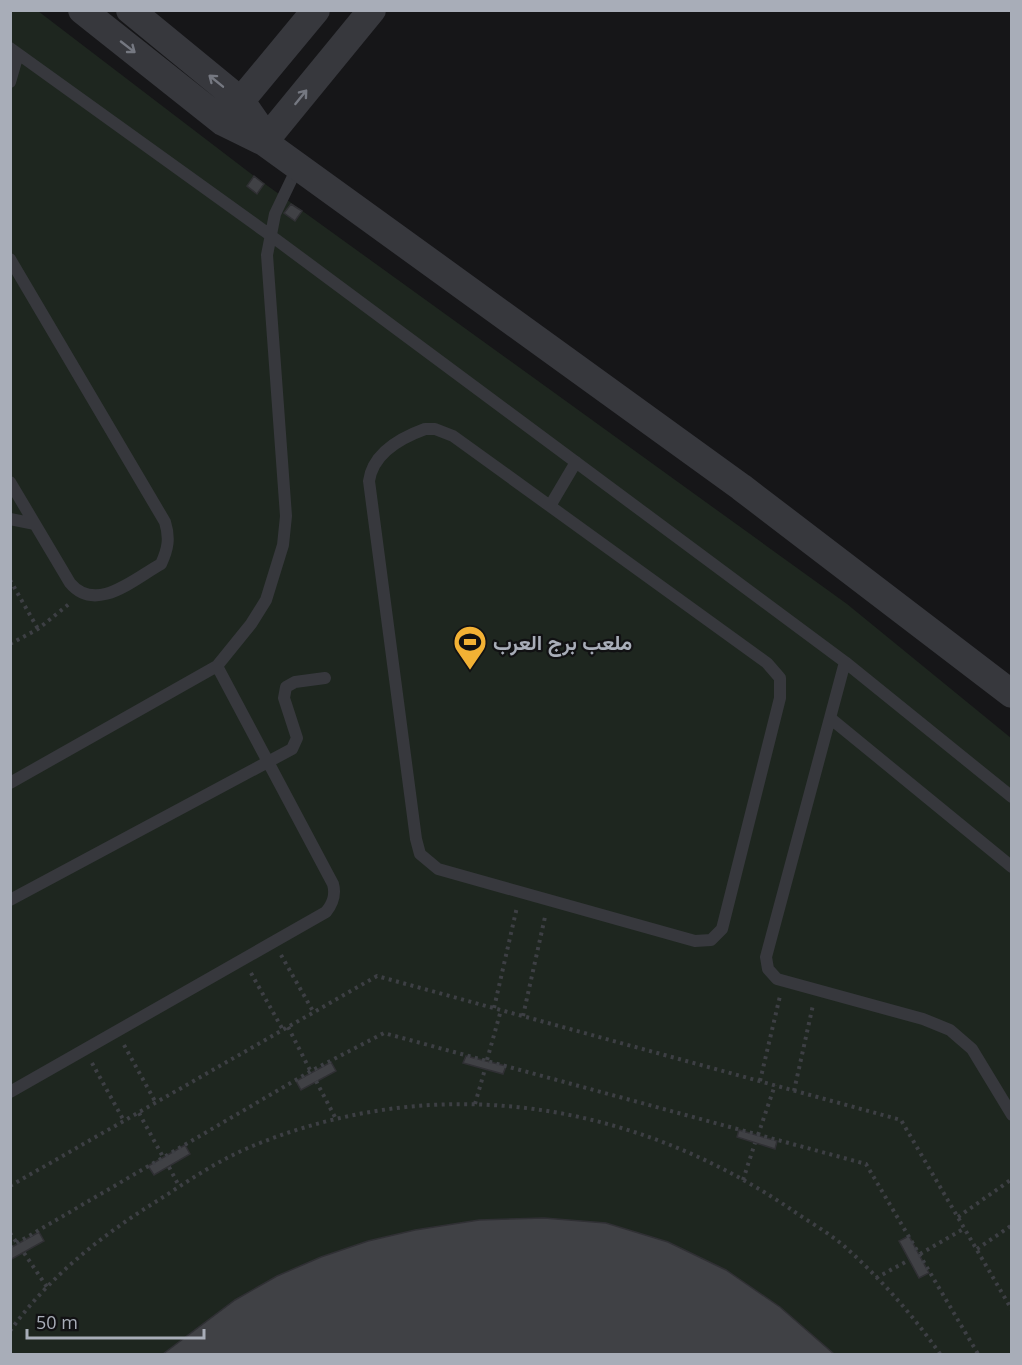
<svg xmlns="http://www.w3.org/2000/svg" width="1022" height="1365" viewBox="0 0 1022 1365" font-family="'Open Sans',Vazirmatn,sans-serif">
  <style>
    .green { fill: #1e261f }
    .building { fill: #404145; stroke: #303034; stroke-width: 1.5 }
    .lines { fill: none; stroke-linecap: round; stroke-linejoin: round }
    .path { stroke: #3d3f44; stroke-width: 4; stroke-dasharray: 3 4.5; stroke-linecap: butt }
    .service { stroke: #37383d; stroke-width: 12 }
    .tertiary { stroke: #37383d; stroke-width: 28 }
    .oneway { stroke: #757881 }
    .labels { text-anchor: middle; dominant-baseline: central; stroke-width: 4.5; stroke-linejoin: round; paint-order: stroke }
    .poi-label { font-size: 21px; font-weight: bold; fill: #a8adb8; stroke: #111113; text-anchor: start }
  </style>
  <rect width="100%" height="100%" fill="#161618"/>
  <path class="green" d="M10,11H38L254,176L847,604L1011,738V1354H11Z"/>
  <path class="building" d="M254,176L264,184L257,194L247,186Z
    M291,204L302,211L295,221L284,213Z
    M466,1056L506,1066L503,1074L463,1063Z
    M331,1062L336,1071L301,1090L296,1081Z
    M739,1130L777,1141L775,1149L737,1137Z
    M185,1145L190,1154L154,1175L148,1166Z
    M544,1218L606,1223L668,1242L726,1270L780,1307L834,1354H163L235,1300L277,1276L321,1257L368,1241L415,1230L479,1220Z
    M39,1232L44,1241L10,1260V1248Z
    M909,1236L929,1273L919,1278L899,1241Z"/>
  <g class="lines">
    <path class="path" d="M10,580L38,629
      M10,644L38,629L69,604
      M281,955L314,1013
      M251,973L283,1030
      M494,1008L517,907
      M523,1016L545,917
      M288,1027L311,1072
      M124,1045L156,1103
      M487,1060L501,1010
      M92,1063L124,1121
      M316,1081L336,1119
      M760,1081L780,996
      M794,1091L813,1005
      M475,1104L485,1069
      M139,1113L163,1157
      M758,1135L775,1085
      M169,1167L179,1186
      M743,1180L755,1143
      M10,1186L377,976L901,1120L1012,1310
      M958,1217L1012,1179
      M10,1233L17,1243
      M10,1247L311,1071L384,1033L866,1164L978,1354
      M977,1249L1012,1225
      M24,1253L47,1287
      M920,1254L965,1228
      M876,1278L909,1260
      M10,1331C51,1274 106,1232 165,1196C195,1176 226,1156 260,1143C439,1072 630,1101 789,1208C806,1220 826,1231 843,1245C879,1277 913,1315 940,1354"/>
    <path class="service" d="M10,48L270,235L845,662L1012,797
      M10,82L18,54
      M10,259L165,522C170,538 168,549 161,564C134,579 96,614 70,583L10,482
      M425,429H435L453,436L767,663L780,678V698L722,929L711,940L695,941L438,869L420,854L416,839L369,481C373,453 400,438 425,429Z
      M550,506L576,462
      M10,519L35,524
      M845,662L766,957L768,969L777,979L923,1019L950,1030L972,1049L1012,1115
      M830,718L1012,867
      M10,783L217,666L251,624L266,600L283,545L286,516L267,255L275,214L297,168
      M10,900L292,749L297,738L284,698L286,687L295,682L325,678
      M10,1092L326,912C333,903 336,895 333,884L217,666"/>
    <path class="tertiary" d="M82,10L223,122L264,142L741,487L1012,694
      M130,10L241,101L259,127L264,142
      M229,115L316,10
      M264,142L372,10"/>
  </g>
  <defs><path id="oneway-shaft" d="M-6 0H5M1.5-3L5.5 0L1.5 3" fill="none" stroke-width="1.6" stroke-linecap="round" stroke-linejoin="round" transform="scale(1.5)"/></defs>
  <g class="oneway">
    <use href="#oneway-shaft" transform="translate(128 47) rotate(38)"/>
    <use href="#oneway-shaft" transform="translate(216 81) rotate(-141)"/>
    <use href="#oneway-shaft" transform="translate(301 97) rotate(-51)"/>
  </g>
  <defs>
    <g id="stadium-pin" transform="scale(1.725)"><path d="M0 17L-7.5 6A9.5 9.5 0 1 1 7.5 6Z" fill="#f2b134" stroke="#111113"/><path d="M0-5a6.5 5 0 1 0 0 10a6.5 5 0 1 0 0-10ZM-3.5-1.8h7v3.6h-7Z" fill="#111"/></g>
  </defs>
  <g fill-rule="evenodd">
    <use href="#stadium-pin" x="470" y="642"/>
  </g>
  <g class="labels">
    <g class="poi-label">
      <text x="493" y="642">ملعب برج العرب</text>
    </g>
  </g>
  <rect width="1022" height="1365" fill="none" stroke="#a8adb8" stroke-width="24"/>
  <path d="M27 1329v9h177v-9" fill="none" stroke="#a8adb8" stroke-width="3"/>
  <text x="36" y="1329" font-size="18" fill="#a8adb8" stroke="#111113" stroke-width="4.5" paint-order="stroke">50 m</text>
</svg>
